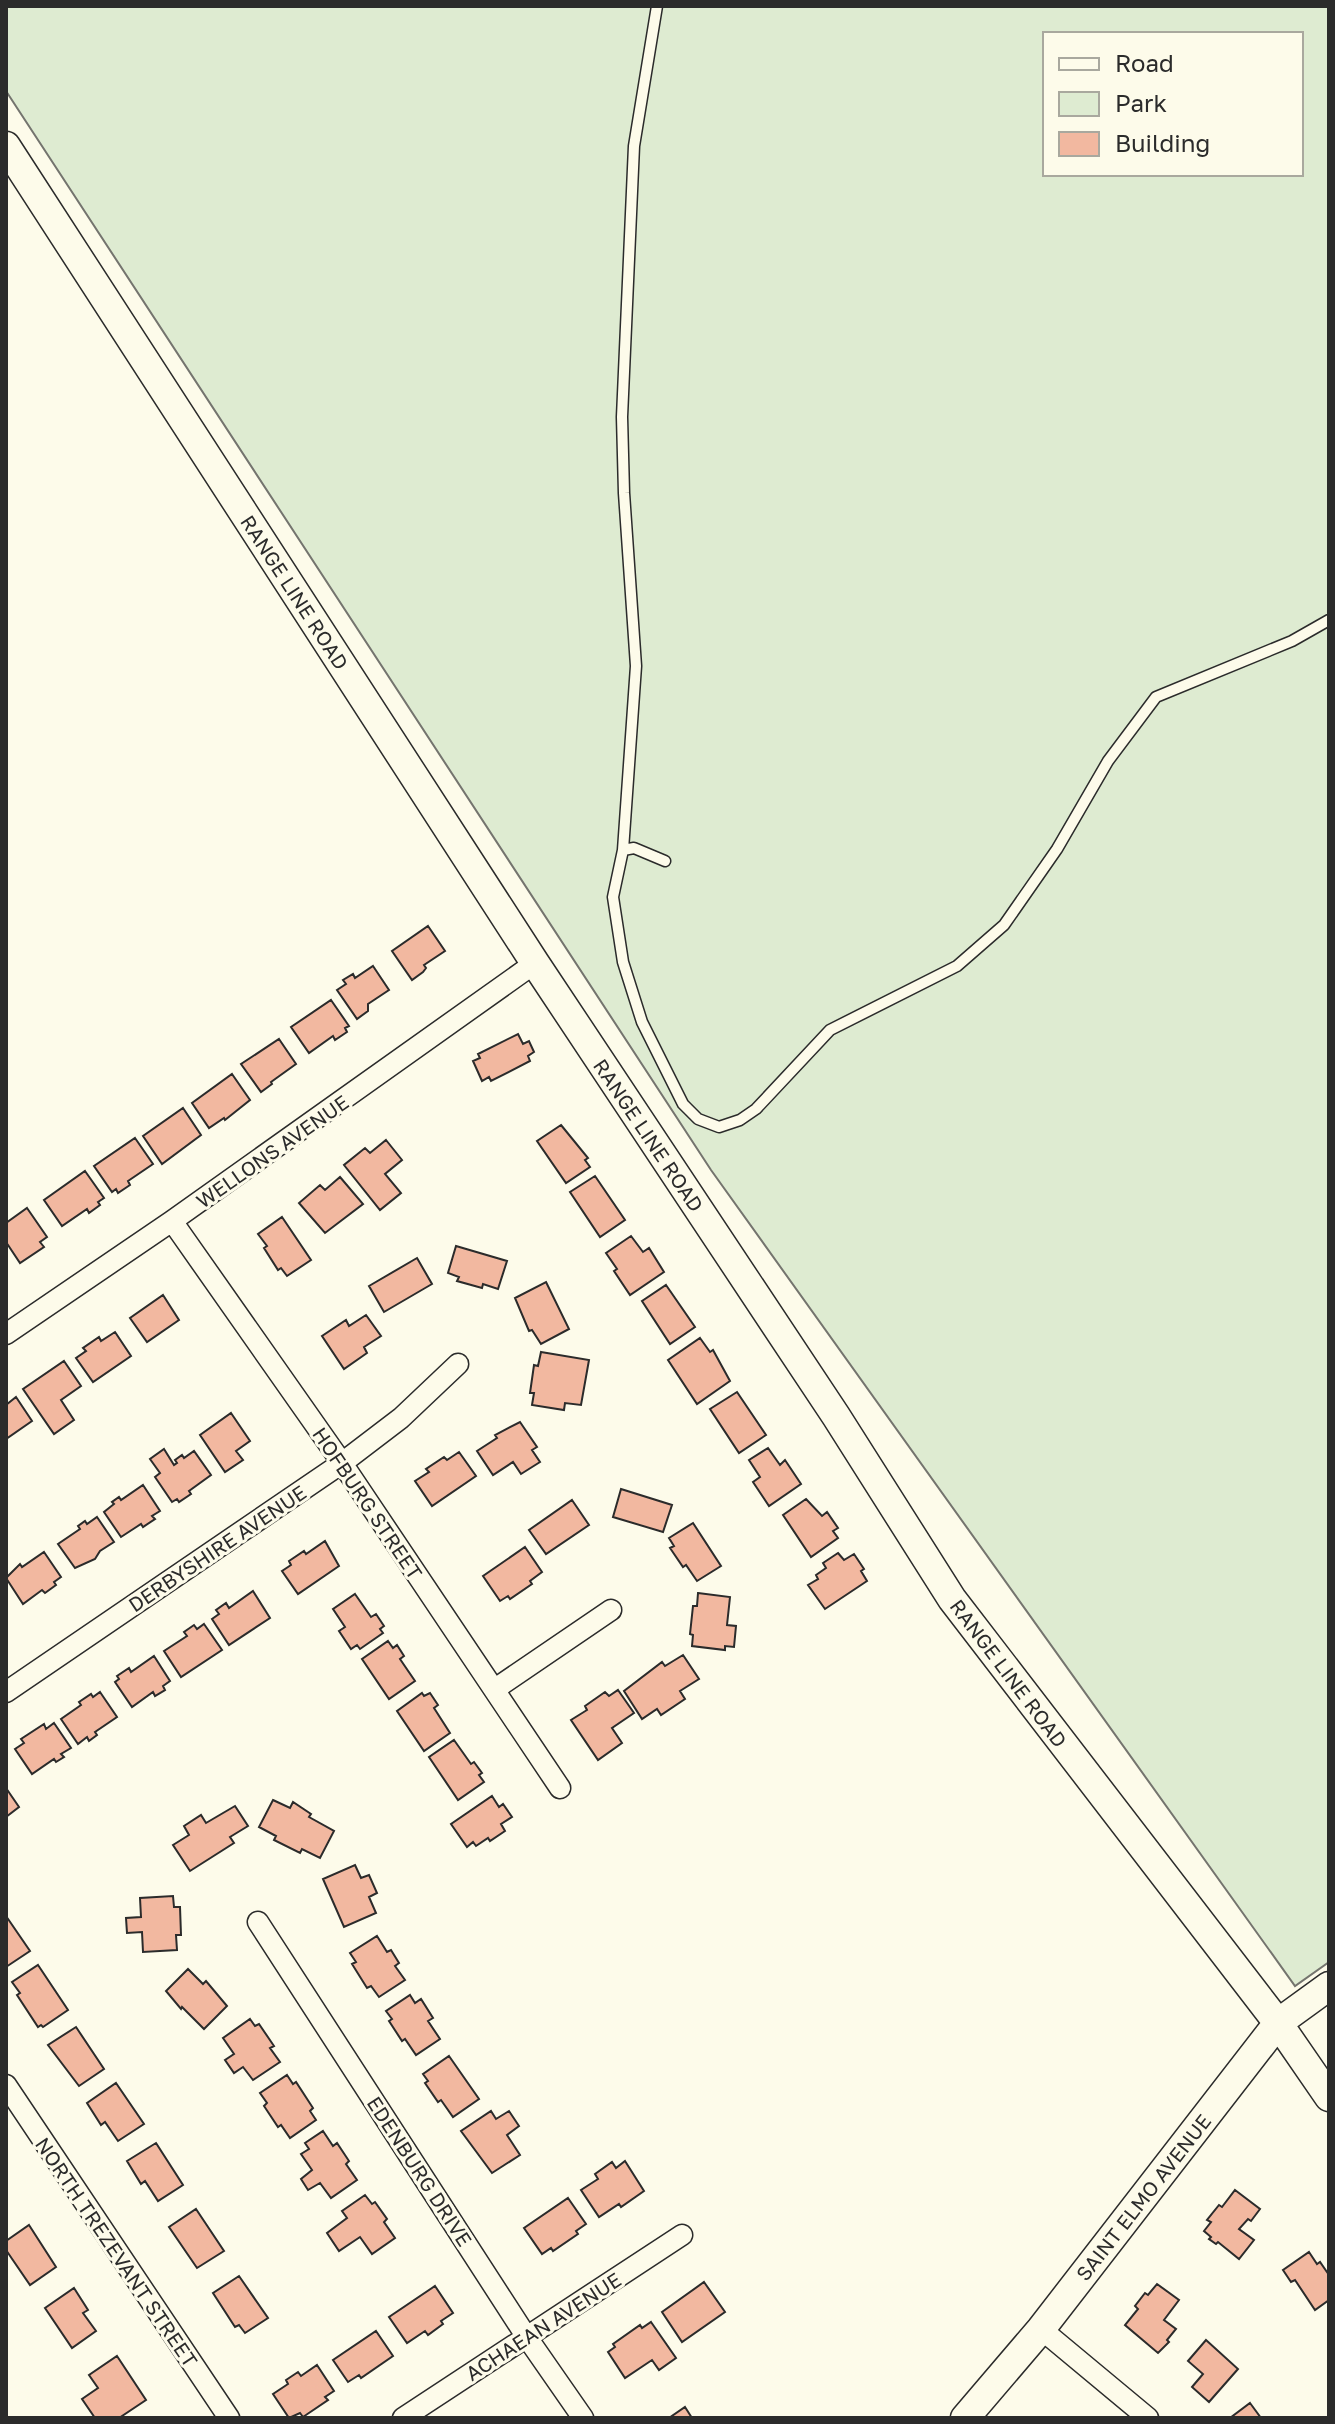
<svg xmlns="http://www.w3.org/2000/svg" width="1335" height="2424" viewBox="0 0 1335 2424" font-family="'Golos Text',sans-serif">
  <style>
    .green { fill: #deebd1; stroke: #74746e; stroke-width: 2; fill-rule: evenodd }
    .building { fill: #f2b8a0; stroke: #2b2b2b; stroke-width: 2 }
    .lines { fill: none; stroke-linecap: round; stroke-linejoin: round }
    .lane-casing { stroke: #2b2b2b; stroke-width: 13 }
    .street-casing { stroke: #2b2b2b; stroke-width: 23 }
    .secondary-casing { stroke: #2b2b2b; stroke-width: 31 }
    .lane { stroke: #fdfbea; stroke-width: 10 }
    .street { stroke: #fdfbea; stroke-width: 20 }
    .secondary { stroke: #fdfbea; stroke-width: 28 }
    .labels { text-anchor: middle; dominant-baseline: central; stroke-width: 6; stroke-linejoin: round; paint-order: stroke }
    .street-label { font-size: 20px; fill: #2b2b2b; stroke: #fdfbea }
  </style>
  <rect width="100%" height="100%" fill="#fdfbea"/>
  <path class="green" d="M6,6H1329V1962L1295,1986L711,1170L6,91ZM1045,34H1301V174H1045Z"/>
  <path class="building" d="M428,926L445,951L424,965L426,968L423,972L412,980L392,951Z
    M373,966L389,990L368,1004V1011L357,1019L337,990L346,984L343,980L353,974L355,978Z
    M331,1000L349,1026L345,1028L347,1032L335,1040L333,1036L309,1053L291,1027Z
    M518,1034L523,1044L529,1041L534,1052L528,1056L530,1061L491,1081L489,1077L482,1081L473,1061L480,1058L478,1054Z
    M279,1039L296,1064L271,1082L272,1084L261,1092L241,1064Z
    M232,1074L250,1100L225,1120L224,1118L209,1128L192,1103Z
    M183,1108L201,1135L162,1164L143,1136Z
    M561,1125L588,1158L585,1160L590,1167L566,1183L537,1141Z
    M135,1138L153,1164L128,1181L130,1185L118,1193L116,1189L112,1192L94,1166Z
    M386,1140L402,1160L385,1174L401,1193L380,1210L344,1165L365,1148L370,1153Z
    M85,1171L104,1198L98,1202L100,1205L89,1213L87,1209L62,1226L44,1200Z
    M595,1176L625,1220L600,1237L570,1192Z
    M340,1177L363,1204L325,1233L299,1203L320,1185L325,1190Z
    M27,1208L47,1237L40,1242L44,1247L20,1263L6,1242V1223Z
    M282,1217L311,1260L287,1276L281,1268L278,1270L264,1248L267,1246L258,1234Z
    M631,1236L643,1252L649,1248L664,1272L630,1295L614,1271L617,1269L606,1253Z
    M456,1246L507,1261L498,1289L483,1284L482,1288L457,1281L459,1277L448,1273Z
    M417,1258L432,1284L384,1312L369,1286Z
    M546,1282L569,1329L541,1344L532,1330L529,1331L515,1298Z
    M666,1285L695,1327L670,1344L642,1301Z
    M163,1295L179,1320L147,1342L130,1318Z
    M366,1315L381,1336L364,1347L367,1353L344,1369L322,1336L346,1320L349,1326Z
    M115,1332L131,1356L93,1382L76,1358L86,1351L83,1348L99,1337L101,1341Z
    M700,1338L710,1352L713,1350L730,1381L697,1404L668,1360Z
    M541,1352L589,1360L581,1405L565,1403L564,1410L532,1405L534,1393H530L534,1365L538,1366Z
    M64,1361L81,1386L61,1400L74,1420L54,1434L23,1389Z
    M737,1392L766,1435L739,1453L710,1409Z
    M16,1397L32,1421L6,1439V1405Z
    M231,1413L250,1441L236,1451L243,1460L225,1472L200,1435Z
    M520,1422L537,1447L532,1450L540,1462L521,1474L513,1462L493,1475L477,1451L497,1438L495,1435Z
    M768,1448L780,1465L785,1460L801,1484L769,1506L753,1482L760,1477L749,1460Z
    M164,1449L174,1465L177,1463L175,1460L182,1455L184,1458L194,1451L211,1475L189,1491L191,1494L179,1502L177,1499L172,1502L155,1477L160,1473L150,1459Z
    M459,1452L476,1476L432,1506L415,1481L429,1472L426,1469L444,1457L447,1460Z
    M143,1485L160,1511L152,1516L155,1519L143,1527L141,1524L121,1537L104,1512L114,1504L112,1502L119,1497L121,1500Z
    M621,1489L672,1505L663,1532L613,1517Z
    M806,1499L822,1516L827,1512L838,1528L833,1531L838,1538L811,1557L783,1515Z
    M572,1500L589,1525L546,1554L529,1530Z
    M97,1517L114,1542L100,1551L95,1559L75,1568L58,1544L80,1529L78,1526L85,1521L87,1524Z
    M693,1523L721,1566L697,1581L686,1565L683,1567L670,1548L674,1546L669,1538Z
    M325,1541L339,1566L298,1594L282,1571L291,1565L289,1561L304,1551L306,1554Z
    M525,1547L542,1572L530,1581L532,1584L510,1599L508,1596L500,1601L483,1576Z
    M44,1552L61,1577L54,1582L56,1585L45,1593L42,1590L23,1604L6,1578L20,1564L22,1567Z
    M838,1553L844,1560L854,1554L864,1569L861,1571L867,1581L825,1609L808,1585L818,1579L816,1575L826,1568L823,1563Z
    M253,1591L270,1618L229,1645L212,1619L219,1614L216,1610L226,1603L229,1608Z
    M698,1593L730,1597L727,1625L736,1626L734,1647L725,1646V1650L692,1646L693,1635L690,1634L693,1606H697Z
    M355,1594L371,1617L376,1614L384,1626L380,1629L383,1633L360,1649L357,1645L351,1649L339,1631L345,1627L333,1609Z
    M204,1624L222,1650L181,1677L164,1651L187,1636L184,1632L194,1625L197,1629Z
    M388,1641L393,1648L397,1645L404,1656L400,1659L415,1681L389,1699L362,1659Z
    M683,1655L699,1679L680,1691L685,1699L661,1715L657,1709L642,1719L624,1691L662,1662L665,1666Z
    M154,1656L170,1681L163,1686L165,1690L155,1696L153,1692L132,1707L115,1682L119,1679L117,1676L129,1668L131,1672Z
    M618,1690L634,1713L612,1728L622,1743L598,1760L571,1720L587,1710L585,1706L605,1692L609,1696Z
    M100,1692L117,1717L95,1732L97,1735L89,1741L87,1737L78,1744L61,1719L81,1705L79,1702L91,1694L93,1697Z
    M422,1693L424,1696L430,1693L438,1705L434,1708L450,1733L424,1751L397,1711Z
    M54,1723L71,1748L61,1754L64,1757L56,1762L54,1759L32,1774L15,1749L24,1743L21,1739L44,1724L46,1729Z
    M454,1740L471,1764L474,1762L482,1773L479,1775L484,1782L458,1800L429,1757Z
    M6,1788L19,1807L6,1817Z
    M492,1796L499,1807L503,1804L512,1817L501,1824L505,1831L490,1841L488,1838L476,1846L473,1842L467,1847L451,1824Z
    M273,1800L290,1808L293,1802L311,1814L309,1817L334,1831L320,1858L302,1849L300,1853L274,1840L276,1836L259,1827Z
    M235,1806L248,1826L230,1837L234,1843L190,1871L173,1845L189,1835L184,1826L201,1815L206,1823Z
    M355,1865L361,1878L369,1875L377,1893L369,1897L376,1913L344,1927L323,1879Z
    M173,1896L174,1907H180L181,1935H176L177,1950L143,1952L142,1932L127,1933L126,1918L141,1917L140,1898Z
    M6,1916L30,1951L6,1967Z
    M377,1936L387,1952L391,1950L399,1963L395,1966L405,1980L379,1997L371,1986L367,1988L352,1964L356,1962L350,1953Z
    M38,1965L68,2010L43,2027L41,2025L38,2027L17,1995L20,1993L12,1982Z
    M188,1969L203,1984L206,1981L227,2006L204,2029L182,2007L181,2009L166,1991Z
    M410,1995L415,2003L421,1999L433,2018L428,2021L440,2039L416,2055L405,2039L402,2041L389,2021L392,2019L386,2011Z
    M250,2019L255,2026L259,2024L274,2046L270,2048L280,2062L253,2080L243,2067L234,2073L225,2060L234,2054L223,2038Z
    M76,2027L104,2069L79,2086L48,2045Z
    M449,2056L479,2099L453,2117L441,2100L438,2102L425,2083L428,2081L423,2074Z
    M287,2075L293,2084L296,2082L313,2108L310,2111L316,2120L290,2138L281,2125L278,2127L264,2106L267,2103L260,2093Z
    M116,2083L144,2124L118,2141L105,2122L101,2125L87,2103Z
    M491,2111L496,2119L509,2111L519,2126L507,2135L520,2155L492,2173L461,2131Z
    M323,2131L333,2146L337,2143L349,2161L346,2164L357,2180L331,2198L320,2183L308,2190L301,2179L312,2170L301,2154L309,2149L305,2143Z
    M156,2143L183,2185L158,2201L145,2181L141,2184L127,2161Z
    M625,2161L644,2191L621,2207L619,2204L599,2217L581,2190L598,2179L595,2174L612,2162L616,2168Z
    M1235,2190L1260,2209L1251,2221L1248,2219L1239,2229L1254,2240L1239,2259L1218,2242L1216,2244L1209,2239L1211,2237L1204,2231L1211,2222L1207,2220L1219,2205L1222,2207Z
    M365,2195L372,2204L375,2202L387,2219L384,2222L395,2238L372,2254L360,2237L339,2251L327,2233L347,2218L342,2211Z
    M568,2198L586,2224L576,2231L578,2234L553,2251L551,2248L542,2254L524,2228Z
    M196,2209L224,2251L197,2268L169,2227Z
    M29,2225L56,2267L30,2285L6,2250V2241Z
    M1309,2252L1317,2264L1320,2262L1329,2275V2300L1315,2310L1295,2280L1291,2282L1283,2270Z
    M239,2276L268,2318L245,2333L239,2325L235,2327L213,2293Z
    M704,2282L725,2312L682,2342L662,2312Z
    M1157,2284L1179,2300L1164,2320L1176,2329L1167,2340L1169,2342L1158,2353L1125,2325L1138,2309L1135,2306L1145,2293L1148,2295Z
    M435,2286L453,2313L441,2321L443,2324L428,2335L425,2331L407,2343L389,2317Z
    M74,2288L88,2310L83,2313L96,2331L72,2348L45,2308Z
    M651,2322L676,2358L659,2370L652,2360L625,2378L608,2352L615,2347L613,2344L640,2325L642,2328Z
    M376,2331L393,2356L361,2378L359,2375L348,2382L333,2360Z
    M1206,2340L1238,2369L1209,2402L1192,2387L1203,2374L1188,2361Z
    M117,2356L146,2400L119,2418H95L82,2399L98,2388L89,2375Z
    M317,2365L334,2391L325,2397L328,2400L303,2417L300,2413L289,2418L273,2394L288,2384L286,2380L298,2372L301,2376Z
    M1250,2403L1261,2418H1230Z
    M685,2407L692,2418H669Z"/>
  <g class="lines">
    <g class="lane-casing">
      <path id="lane" d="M657,6L634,146L622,417L624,493L636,666L623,850L634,848L665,861
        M623,850L613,897L623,962L642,1022L683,1104L698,1119L719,1127L740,1120L756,1109L830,1030L957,966L1004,925L1057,849L1108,761L1156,697L1292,641L1329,620"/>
    </g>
    <g class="street-casing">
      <path id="street" d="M172,1221L342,1463L560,1788
        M6,1334L172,1221L535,963
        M495,1689L611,1610
        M6,1692L342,1463L401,1418L458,1364
        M258,1922L526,2336L583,2418
        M6,2085L229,2418
        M1041,2329L1148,2418
        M403,2418L682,2235"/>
    </g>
    <g class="secondary-casing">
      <path id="secondary" d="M6,146L535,963L836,1416L952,1599L1278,2023L1329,2097
        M965,2418L1041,2329L1278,2023L1329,1986"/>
    </g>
    <use href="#lane" class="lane"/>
    <use href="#street" class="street"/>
    <use href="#secondary" class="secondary"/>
  </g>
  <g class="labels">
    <g class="street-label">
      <text transform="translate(295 592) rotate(57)">RANGE LINE ROAD</text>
      <text transform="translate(649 1135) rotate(56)">RANGE LINE ROAD</text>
      <text transform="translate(272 1151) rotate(-35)">WELLONS AVENUE</text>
      <text transform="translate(368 1503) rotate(56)">HOFBURG STREET</text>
      <text transform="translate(217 1548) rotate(-34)">DERBYSHIRE AVENUE</text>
      <text transform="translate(1009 1673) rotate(53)">RANGE LINE ROAD</text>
      <text transform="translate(420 2171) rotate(57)">EDENBURG DRIVE</text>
      <text transform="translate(1143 2197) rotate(-52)">SAINT ELMO AVENUE</text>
      <text transform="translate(117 2252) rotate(56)">NORTH TREZEVANT STREET</text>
      <text transform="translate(543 2326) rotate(-33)">ACHAEAN AVENUE</text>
    </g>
  </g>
  <rect width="1335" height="2424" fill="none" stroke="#2b2b2b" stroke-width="16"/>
  <rect x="1043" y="32" width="260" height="144" fill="#fdfbea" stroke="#a9a89e" stroke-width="2"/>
  <rect x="1059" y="58" width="40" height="12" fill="#fdfbea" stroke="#a9a89e" stroke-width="2"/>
  <text x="1115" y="72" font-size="24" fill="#2b2b2b">Road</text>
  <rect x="1059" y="92" width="40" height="24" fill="#deebd1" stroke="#a9a89e" stroke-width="2"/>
  <text x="1115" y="112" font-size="24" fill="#2b2b2b">Park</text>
  <rect x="1059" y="132" width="40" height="24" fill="#f2b8a0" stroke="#a9a89e" stroke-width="2"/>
  <text x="1115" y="152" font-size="24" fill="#2b2b2b">Building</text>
</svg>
